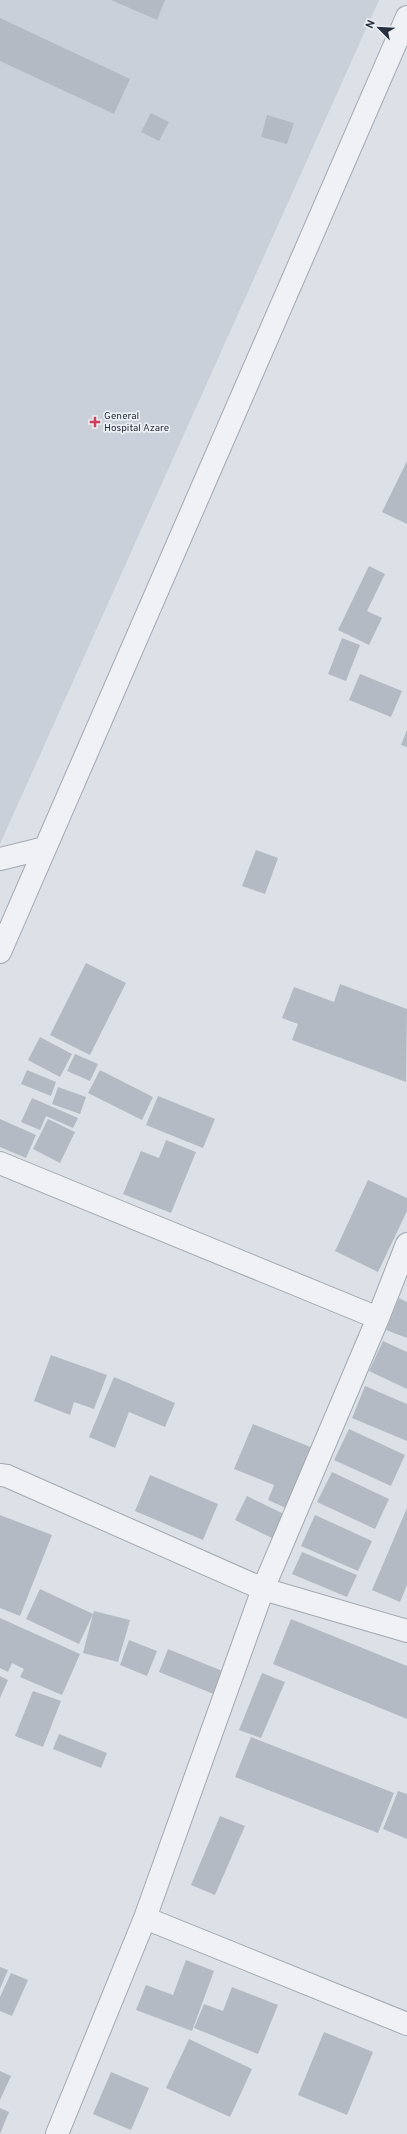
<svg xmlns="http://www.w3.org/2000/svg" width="407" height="2134" viewBox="0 0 407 2134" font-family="Overpass,sans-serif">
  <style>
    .built { fill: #cad0d9 }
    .building { fill: #b4bac3 }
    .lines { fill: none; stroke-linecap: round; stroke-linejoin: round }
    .minor-casing { stroke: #a2a8b1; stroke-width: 24 }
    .minor { stroke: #eff1f5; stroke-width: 22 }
    .poi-dot { fill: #ce3f5c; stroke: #ecf0f4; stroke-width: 1.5 }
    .labels { text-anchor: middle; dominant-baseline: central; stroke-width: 3.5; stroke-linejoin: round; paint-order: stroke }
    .poi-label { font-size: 10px; fill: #26303d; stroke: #ecf0f4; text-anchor: start }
  </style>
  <rect width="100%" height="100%" fill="#dce1e7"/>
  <path class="built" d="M0,0H379L0,844Z"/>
  <path class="building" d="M111,0H165L157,20Z
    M0,18L130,79L114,114L0,61Z
    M151,113L169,122L159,141L141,132Z
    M267,115L294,123L287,144L261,137Z
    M407,461V524L382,512Z
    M369,566L385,574L367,611L382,618L369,645L338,630Z
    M342,638L360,645L346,681L328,674Z
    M360,674L402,691L391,717L349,700Z
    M407,730V747L401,745Z
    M256,850L278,858L265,894L242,886Z
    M86,963L126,983L90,1055L50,1035Z
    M340,984L407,1009L406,1082L292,1040L298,1024L282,1018L294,987L334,1002Z
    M40,1037L72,1054L60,1077L28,1060Z
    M75,1054L98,1064L90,1081L67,1071Z
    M27,1070L56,1082L51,1096L21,1084Z
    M100,1070L153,1097L142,1120L88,1093Z
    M58,1087L86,1097L80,1114L52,1104Z
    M158,1096L215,1119L203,1148L146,1125Z
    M32,1098L78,1118L73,1128L46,1116L40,1130L21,1122Z
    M0,1119L36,1135L26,1158L0,1147Z
    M48,1119L75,1132L60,1163L33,1149Z
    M166,1140L196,1152L171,1213L123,1194L141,1151L159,1158Z
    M368,1180L407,1198V1211L378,1272L335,1251Z
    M399,1298L407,1302V1338L386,1330Z
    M383,1341L407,1352V1389L369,1371Z
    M51,1355L107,1375L94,1409L74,1402L70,1415L34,1401Z
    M114,1377L175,1403L165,1427L129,1412L115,1448L89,1437Z
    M365,1386L407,1404V1441L352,1418Z
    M253,1424L313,1448L288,1509L268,1500L274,1485L234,1469Z
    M349,1429L405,1455L391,1486L334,1460Z
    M332,1472L389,1499L375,1529L317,1502Z
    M150,1475L218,1504L203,1540L135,1511Z
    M247,1496L288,1516L276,1540L235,1520Z
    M407,1508V1585L400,1602L372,1590Z
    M0,1515L52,1535L20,1616L0,1608Z
    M315,1515L372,1541L358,1571L301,1546Z
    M302,1552L357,1575L347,1597L292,1574Z
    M40,1589L93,1614L94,1611L130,1620L118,1662L83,1653L93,1614L79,1644L26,1619Z
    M0,1618L80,1654L62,1695L20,1677L24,1669L12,1663L8,1672L0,1668Z
    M291,1619L407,1666V1719L273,1664Z
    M129,1640L157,1651L147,1676L120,1665Z
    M168,1649L225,1672L216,1695L159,1672Z
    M262,1673L285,1682L261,1738L239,1730Z
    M0,1676L8,1680L0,1698Z
    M33,1691L61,1701L43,1747L15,1736Z
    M59,1734L107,1753L101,1768L53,1749Z
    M251,1737L394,1793L378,1833L235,1777Z
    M398,1791L407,1794V1839L383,1829Z
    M220,1816L245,1826L215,1895L191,1885Z
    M186,1960L214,1971L192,2031L136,2010L146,1985L173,1995Z
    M0,1967L8,1970L0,1989Z
    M11,1973L28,1980L12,2016L0,2011V1997Z
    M232,1987L278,2005L258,2054L194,2028L204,2004L223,2011Z
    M324,2032L373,2052L347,2115L298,2095Z
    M189,2039L252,2069L230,2117L166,2088Z
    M0,2071L11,2076L0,2100Z
    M111,2072L149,2088L131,2130L93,2114Z
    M0,2108L9,2112L0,2134Z"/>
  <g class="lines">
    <g class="minor-casing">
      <path id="minor" d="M0,859L45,848
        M0,952L407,17
        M0,1163L378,1318
        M0,1475L7,1476L263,1589L407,1631
        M145,1918L407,2024
        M57,2134L145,1918L263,1589L378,1318L407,1244"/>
    </g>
    <use href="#minor" class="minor"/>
  </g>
  <path class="poi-dot" d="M93 416h4v4h4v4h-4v4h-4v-4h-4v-4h4z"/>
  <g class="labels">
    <g class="poi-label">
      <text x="104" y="416">General<tspan x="104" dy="12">Hospital Azare</tspan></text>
    </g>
  </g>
  <g transform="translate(379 28) rotate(294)" stroke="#ecf0f4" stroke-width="3" paint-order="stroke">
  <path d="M0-3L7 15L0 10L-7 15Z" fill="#26303d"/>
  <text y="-6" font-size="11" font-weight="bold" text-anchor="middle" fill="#26303d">N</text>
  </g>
</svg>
